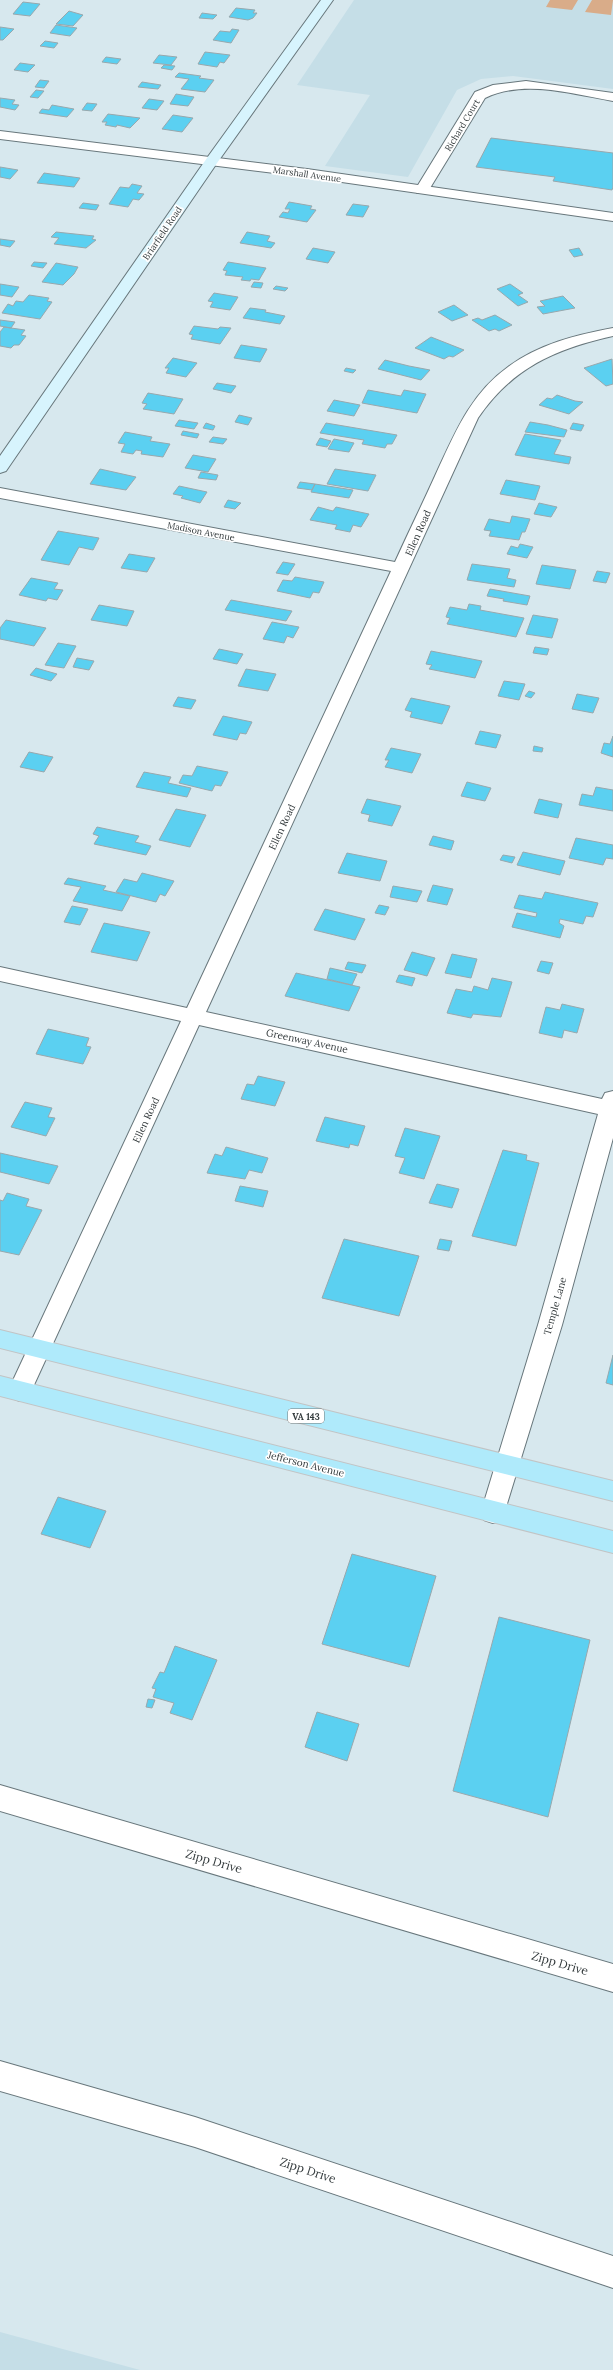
<svg xmlns="http://www.w3.org/2000/svg" width="613" height="2370" viewBox="0 0 613 2370" font-family="Lora,serif">
  <style>
    .built { fill: #c5dee7 }
    .green { fill: #d9ac89 }
    .building { fill: #5bd0f1; stroke: #98a8ad }
    .lines { fill: none; stroke-linecap: round; stroke-linejoin: round }
    .minor-casing { stroke: #68777c; stroke-width: 2 }
    .tertiary-casing { stroke: #68777c; stroke-width: 2 }
    .secondary-casing { stroke: #68777c; stroke-width: 2 }
    .primary-casing { stroke: #c2c4c5; stroke-width: 2 }
    .minor { fill: #fff; fill-rule: evenodd }
    .tertiary { fill: #fff; fill-rule: evenodd }
    .secondary { fill: #d7f4fd; fill-rule: evenodd }
    .primary { fill: #afeafb; fill-rule: evenodd }
    .labels { text-anchor: middle; dominant-baseline: central; stroke-width: 3.5; stroke-linejoin: round; paint-order: stroke }
    .far-street-label { font-size: 9px; fill: #343b3d; stroke: #fff }
    .shield { fill: #fff; stroke: #717677; stroke-width: 1 }
    .shield-label { font-size: 9px; font-weight: bold; fill: #343b3d }
    .street-label { font-size: 10px; fill: #343b3d; stroke: #fff }
    .near-street-label { font-size: 12px; fill: #343b3d; stroke: #fff }
  </style>
  <rect width="100%" height="100%" fill="#d7e8ee"/>
  <path class="built" d="M354,0H613V89L513,76L481,79L457,90L408,177L325,166L370,95L297,85Z
    M0,2332L140,2370H0Z"/>
  <path class="green" d="M550,0H578L572,10L546,7Z
    M592,0H613L611,15L585,12Z"/>
  <path class="building" d="M23,2L40,4L30,16L13,14Z
    M236,8L255,10L253,13H257L253,18L248,20L229,17Z
    M69,11L83,15L73,26L56,24Z
    M202,13L217,15L213,19L199,18Z
    M56,25L77,28L70,36L50,33Z
    M0,27L14,29L3,40H0Z
    M232,29L239,30L231,43L213,40L220,31L230,32Z
    M45,41L58,43L54,48L40,46Z
    M205,52L230,55L224,63L220,62L217,67L198,64Z
    M159,55L177,57L171,65L153,63Z
    M106,57L121,59L117,64L102,62Z
    M20,63L35,65L28,72L14,70Z
    M164,65L175,66L172,70L161,68Z
    M179,73L201,76L199,78L214,80L205,92L181,89L189,79L175,77Z
    M40,80L49,81L44,88L35,87Z
    M142,82L161,85L158,89L138,87Z
    M36,90L44,91L38,98L30,97Z
    M176,94L194,97L188,106L170,104Z
    M0,98L15,100L12,104L19,105L15,110L0,107Z
    M149,99L164,101L157,110L142,108Z
    M87,103L97,104L92,111L82,110Z
    M52,105L74,109L67,117L39,113L42,109L49,110Z
    M108,114L140,118L130,128L117,125L116,127L105,125L107,122H102Z
    M173,115L193,118L182,132L162,129Z
    M491,138L613,153V187L612,190L553,181L555,177L476,167Z
    M0,167L18,170L10,179L0,177Z
    M44,173L80,178L74,187L37,183Z
    M132,184L142,186L137,193L144,194L139,200L133,199L128,207L109,204L120,187L129,188Z
    M289,202L312,206L310,209L316,210L307,222L279,217L283,212L288,213L290,209H285Z
    M83,203L99,205L96,210L79,208Z
    M353,204L369,206L363,217L346,215Z
    M56,232L94,236L92,239L96,240L86,248L54,244L59,238L51,237Z
    M247,232L270,236L267,241L275,243L271,248L240,243Z
    M0,239L15,241L10,247L0,245Z
    M313,248L335,252L328,263L306,259Z
    M579,248L583,255L574,257L569,250Z
    M34,262L47,263L43,268L31,266Z
    M228,262L266,268L259,280L251,279L250,281L241,280L243,277L225,275L227,271L223,270Z
    M56,263L78,267L74,274L63,285L42,282Z
    M254,282L263,283L261,288L251,287Z
    M0,284L19,287L12,297L0,295Z
    M510,284L523,293L518,295L528,302L518,306L497,289Z
    M276,286L288,288L285,291L273,289Z
    M214,293L238,297L230,310L210,307L213,302L208,301Z
    M29,295L49,298L47,301L52,302L40,319L2,313L8,304L13,306L16,301L23,302Z
    M563,296L575,308L543,314L537,307L545,306L540,301Z
    M454,305L468,315L452,321L438,312Z
    M250,308L266,310L265,312L285,316L280,324L243,318Z
    M495,315L512,325L499,331L495,329L489,331L472,320L478,318L482,320Z
    M0,320L15,322L11,328L0,326Z
    M194,326L218,329L220,327L231,328L220,344L191,339L193,335L189,334Z
    M4,327L25,330L21,335L26,336L19,345H14L11,348L0,346V332Z
    M431,337L464,350L453,357L449,356L444,359L415,348Z
    M241,345L267,349L260,362L234,358Z
    M173,358L197,363L186,377L166,373L169,368H165Z
    M612,359L613,384L606,386L584,368Z
    M385,360L409,366L430,370L421,380L378,369Z
    M346,368L356,370L353,373L344,371Z
    M217,383L236,386L231,393L213,389Z
    M368,390L401,396L404,390L426,394L417,413L362,403Z
    M148,393L183,399L174,414L143,409L147,404L142,403Z
    M557,395L575,401L583,402L569,414L539,405L547,398L552,399Z
    M334,400L360,405L354,416L327,411Z
    M239,415L252,418L248,425L235,422Z
    M179,420L198,423L194,429L175,426Z
    M530,422L548,425L567,430L564,437L525,432Z
    M206,423L215,426L213,430L203,428Z
    M326,423L397,435L392,444H387L385,448L362,444L364,440L320,433Z
    M573,423L584,425L581,431L570,429Z
    M183,431L199,434L197,438L181,435Z
    M125,432L152,437L150,441L170,444L163,457L141,454L142,451L136,450L133,454L121,452L125,444L118,443Z
    M525,434L561,440L554,454L571,457L569,464L515,455Z
    M213,437L227,439L223,444L209,442Z
    M320,438L331,441L327,447L316,445Z
    M334,439L354,443L349,452L328,449Z
    M193,455L216,459L208,472L185,468Z
    M100,469L136,477L126,490L90,484Z
    M335,469L376,475L368,491L327,484Z
    M201,472L218,475L216,480L198,478Z
    M506,480L540,486L535,500L500,494Z
    M300,482L315,484L312,490L297,488Z
    M315,484L353,490L349,498L311,492Z
    M179,486L207,492L200,503L181,498L183,496L173,494Z
    M228,500L241,503L235,509L224,507Z
    M539,503L557,507L551,517L534,514Z
    M318,507L333,511L336,507L369,514L361,527L353,525L350,532L335,529L337,525L310,520Z
    M512,516L530,519L525,532H522L519,540L489,536L491,531L484,530L489,519L510,523Z
    M58,531L99,538L93,550L79,547L69,565L41,560Z
    M520,544L533,547L527,558L507,554L511,546L518,548Z
    M129,554L155,558L147,572L121,568Z
    M283,562L295,564L288,575L276,573Z
    M472,564L510,569L507,578L516,580L514,587L467,580Z
    M542,565L576,570L570,589L536,584Z
    M597,571L610,573L606,583L593,581Z
    M295,577L324,582L319,593L313,592L310,598L277,591L283,580L292,581Z
    M31,578L58,583L54,589L63,590L57,600L48,598L46,601L19,595Z
    M490,589L530,596L527,605L503,601L504,599L487,596Z
    M231,600L292,611L286,621L225,610Z
    M469,604L481,606L480,610L524,618L516,637L447,624L450,618L446,617L450,607L467,610Z
    M99,605L134,611L127,626L91,620Z
    M533,615L558,619L552,638L526,634Z
    M6,620L46,628L34,646L0,639V628Z
    M272,622L299,627L293,638L287,636L284,643L263,639Z
    M58,643L76,646L64,668L45,665Z
    M535,647L549,649L547,655L533,653Z
    M219,649L243,654L237,664L213,659Z
    M431,651L482,661L475,678L429,669L432,665L426,664Z
    M77,658L94,661L89,670L73,667Z
    M36,668L57,674L51,681L30,675Z
    M246,669L276,674L268,691L238,686Z
    M504,681L525,684L519,700L498,696Z
    M529,691L535,693L531,698L525,696Z
    M577,694L599,698L593,713L572,709Z
    M178,697L196,700L191,709L173,706Z
    M411,698L450,706L442,724L410,717L412,712L405,710Z
    M223,716L252,722L246,734L240,733L237,740L213,735Z
    M480,731L501,735L496,748L475,744Z
    M613,736V757L601,753L604,743L610,744Z
    M534,746L543,748L542,752L533,751Z
    M391,748L421,754L412,773L385,767L389,760H385Z
    M29,752L53,757L44,772L20,767Z
    M197,766L228,772L221,786L215,785L212,791L179,783L183,775L192,776Z
    M144,772L171,777L168,783L191,788L187,797L136,787Z
    M467,782L491,788L485,801L461,796Z
    M596,787L613,790V811L579,805L582,794L593,796Z
    M367,799L401,806L392,826L368,821L370,815L361,813Z
    M539,799L562,804L558,818L534,813Z
    M176,809L206,815L190,847L159,840Z
    M97,827L139,836L135,842L151,846L146,855L94,844L99,836L93,834Z
    M433,836L454,841L451,850L429,845Z
    M576,838L613,845V859L606,858L603,865L569,858Z
    M523,852L565,861L560,875L517,865Z
    M347,853L387,861L380,881L338,873Z
    M503,855L515,857L512,863L500,860Z
    M142,873L174,881L165,896L160,894L156,902L116,892L124,879L137,882Z
    M68,878L106,886L103,890L130,896L122,911L73,901L81,887L64,884Z
    M433,885L453,889L447,905L427,901Z
    M393,886L422,891L417,902L390,897Z
    M545,892L598,903L593,917L586,916L583,924L560,919L559,923L564,926L560,938L512,927L517,913L536,917L537,913L514,908L519,895L542,899Z
    M379,905L389,907L385,915L375,913Z
    M72,906L88,909L80,925L64,922Z
    M325,909L365,919L355,940L314,930Z
    M104,923L150,932L137,961L91,952Z
    M412,952L435,958L427,976L404,970Z
    M452,954L477,959L471,978L445,973Z
    M541,961L553,963L549,974L537,971Z
    M348,962L366,965L362,973L345,969Z
    M330,968L357,974L352,985L327,979Z
    M296,973L360,987L349,1011L285,996Z
    M399,975L415,978L412,986L396,982Z
    M492,978L512,982L501,1017L473,1014L471,1018L447,1013L456,989L472,992L474,986L488,990Z
    M562,1004L584,1009L577,1033L564,1030L562,1038L539,1033L546,1007L560,1010Z
    M48,1029L89,1038L86,1046L91,1047L83,1064L36,1054Z
    M258,1076L285,1082L275,1106L241,1099L247,1084L254,1085Z
    M25,1102L52,1108L48,1117L55,1118L46,1136L11,1127Z
    M325,1117L365,1126L358,1146L350,1144L349,1148L316,1141Z
    M405,1128L440,1136L424,1179L399,1173L405,1158L395,1156Z
    M226,1147L268,1158L262,1173L249,1170L245,1179L207,1173L215,1154L222,1156Z
    M503,1150L527,1155L526,1160L539,1163L516,1246L472,1236Z
    M0,1153L58,1166L49,1184L0,1172Z
    M437,1184L459,1189L452,1208L429,1203Z
    M240,1186L268,1191L263,1207L235,1201Z
    M7,1193L29,1199L26,1206L42,1210L19,1255L0,1251V1200L3,1201Z
    M344,1239L419,1256L399,1316L322,1298Z
    M440,1239L452,1241L449,1251L437,1249Z
    M613,1355V1385L606,1383Z
    M58,1497L106,1511L90,1548L41,1534Z
    M352,1554L436,1576L409,1667L322,1644Z
    M499,1617L590,1640L548,1817L453,1791Z
    M175,1646L217,1660L192,1720L170,1713L174,1703L153,1697L156,1689L152,1688L160,1672L164,1673Z
    M148,1699L155,1700L152,1708L146,1707Z
    M317,1712L359,1724L347,1761L305,1747Z"/>
  <g class="lines">
    <g class="minor-casing">
      <path id="minor" d="M526,81L613,93V101C573,94 524,79 485,98L427,193H417L415,190L475,92L493,85Z
        M613,328V336C555,349 512,368 478,418L206,1012L602,1099L605,1093L613,1091V1138L562,1325L502,1520L493,1523L484,1520L481,1512L538,1325L598,1114L199,1025L28,1398L20,1401L12,1398L8,1391L181,1021L0,981V967L187,1008L391,571L0,498V488L395,562C408,533 422,505 435,476C454,435 470,394 508,367C539,344 576,335 613,328Z
        M0,1785L613,1964V1992L0,1811Z
        M0,2061L195,2117L613,2256V2288L195,2147L0,2091Z"/>
    </g>
    <g class="tertiary-casing">
      <path id="tertiary" d="M0,131L307,169L613,213V221L307,177L0,139Z"/>
    </g>
    <g class="secondary-casing">
      <path id="secondary" d="M321,0H333L217,163L6,471L0,473V456L207,158Z"/>
    </g>
    <g class="primary-casing">
      <path id="primary" d="M0,1330L613,1481V1501L0,1348Z
        M0,1376L613,1531V1553L0,1396Z"/>
    </g>
    <use href="#minor" class="minor"/>
    <use href="#tertiary" class="tertiary"/>
    <use href="#secondary" class="secondary"/>
    <use href="#primary" class="primary"/>
  </g>
  <g class="labels">
    <g class="far-street-label">
      <text transform="translate(462 125) rotate(-59)">Richard Court</text>
      <text transform="translate(307 174) rotate(8)">Marshall Avenue</text>
      <text transform="translate(162 233) rotate(-56)">Briarfield Road</text>
      <text transform="translate(201 531) rotate(11)">Madison Avenue</text>
    </g>
    <rect class="shield" x="288" y="1409" width="36" height="14" rx="3"/>
    <g class="shield-label">
      <text x="306" y="1416">VA 143</text>
    </g>
    <g class="street-label">
      <text transform="translate(418 533) rotate(-66)">Ellen Road</text>
      <text transform="translate(282 827) rotate(-65)">Ellen Road</text>
      <text transform="translate(307 1041) rotate(12)">Greenway Avenue</text>
      <text transform="translate(146 1120) rotate(-65)">Ellen Road</text>
      <text transform="translate(555 1306) rotate(-74)">Temple Lane</text>
      <text transform="translate(306 1464) rotate(14)">Jefferson Avenue</text>
    </g>
    <g class="near-street-label">
      <text transform="translate(214 1861) rotate(16)">Zipp Drive</text>
      <text transform="translate(560 1963) rotate(16)">Zipp Drive</text>
      <text transform="translate(308 2170) rotate(18)">Zipp Drive</text>
    </g>
  </g>
</svg>
